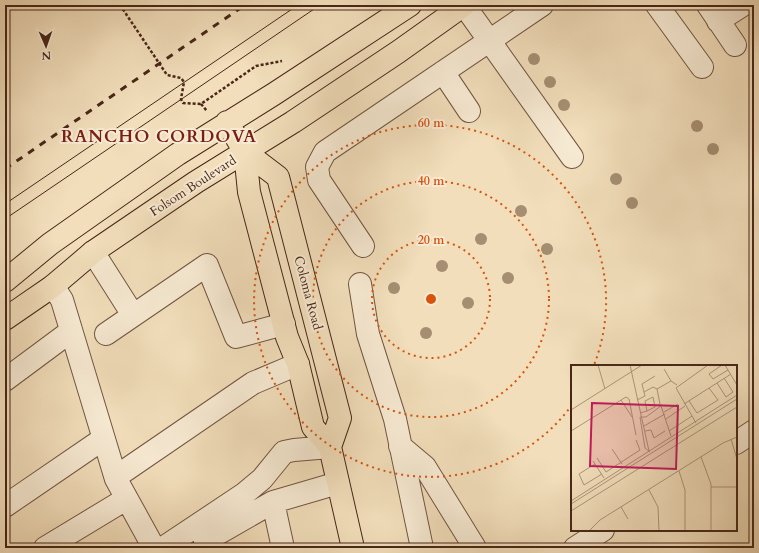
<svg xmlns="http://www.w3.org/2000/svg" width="759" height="553" viewBox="0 0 759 553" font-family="Cardo,serif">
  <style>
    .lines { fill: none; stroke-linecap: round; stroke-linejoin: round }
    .minor-casing { stroke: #725542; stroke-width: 24 }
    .major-casing { stroke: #482719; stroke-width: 24 }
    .path { stroke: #482719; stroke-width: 2.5; stroke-dasharray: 3 2; stroke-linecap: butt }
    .minor { stroke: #f7ead3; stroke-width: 22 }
    .major { stroke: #f2debb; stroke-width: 22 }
    .tram { stroke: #482719; stroke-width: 1 }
    .rail { stroke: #482719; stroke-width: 3; stroke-dasharray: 7 7; stroke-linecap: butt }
    .tree { fill: #a58e72 }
    .ring { fill: none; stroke: #d8540d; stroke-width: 2; stroke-dasharray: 2 4 }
    .labels { text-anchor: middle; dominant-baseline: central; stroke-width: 4; stroke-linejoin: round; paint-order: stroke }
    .street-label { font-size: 13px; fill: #482719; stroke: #f7ead3 }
    .district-label { font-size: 17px; font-weight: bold; letter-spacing: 1px; fill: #7a1f14; stroke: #f7ead3 }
    .inset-road { fill: none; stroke: #ae957a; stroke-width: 1 }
    .view { fill: #c2185b; fill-opacity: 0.15; stroke: #c2185b; stroke-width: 2 }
    .inset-edge { fill: none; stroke: #482719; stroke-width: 2 }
    .centre { fill: #d8540d; stroke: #f7ead3; stroke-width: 2 }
    .ring-label { font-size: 12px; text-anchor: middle; font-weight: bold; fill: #d8540d; stroke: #f7ead3; stroke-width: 4; stroke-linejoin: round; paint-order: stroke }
  </style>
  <rect width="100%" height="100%" fill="#f2debb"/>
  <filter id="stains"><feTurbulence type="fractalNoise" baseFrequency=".005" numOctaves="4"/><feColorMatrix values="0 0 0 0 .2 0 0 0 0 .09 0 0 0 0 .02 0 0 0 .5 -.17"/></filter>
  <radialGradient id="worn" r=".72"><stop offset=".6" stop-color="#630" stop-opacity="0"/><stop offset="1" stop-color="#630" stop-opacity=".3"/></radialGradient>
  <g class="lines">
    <g class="minor-casing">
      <path id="minor" d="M464,5L572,157
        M657,5L702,67
        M708,5L735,45
        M718,21L743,5
        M443,72L469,111
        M363,246L319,180L317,167L325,152L542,5
        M93,252L133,315
        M360,284L368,334L395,419L422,548
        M53,286L62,300L116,479L154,548
        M106,334L207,265L236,337L284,324
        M5,380L71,331
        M736,443L754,431
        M400,446L425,467L475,548
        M116,479L120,474L253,383L298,364
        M273,502L283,548
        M5,506L103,439
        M45,548L126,499
        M163,548L244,494L262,479L284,452L294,450L330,447
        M207,548L205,541L273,502L338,483
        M575,548L603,530"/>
    </g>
    <g class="major-casing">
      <path id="major" d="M227,122L245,152L278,177L340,418L330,447
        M245,152L249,192L287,337L298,364L313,427L330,447L353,548
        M5,281L50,244L178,154L274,94L410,5
        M5,319L53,286L93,252L196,182L293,122L398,52L464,5"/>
    </g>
    <path class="path" d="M120,5L167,75L181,78L184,82L181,99L183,103L201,104L256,66L282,61
      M201,104L207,111"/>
    <use href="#minor" class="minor"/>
    <use href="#major" class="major"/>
    <path class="tram" d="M5,204L298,5
      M5,219L320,5"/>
    <path class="rail" d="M5,169L245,5"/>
  </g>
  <g class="tree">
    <circle cx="534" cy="59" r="6"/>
    <circle cx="550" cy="82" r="6"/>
    <circle cx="564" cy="105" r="6"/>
    <circle cx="697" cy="126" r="6"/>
    <circle cx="713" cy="149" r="6"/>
    <circle cx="616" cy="179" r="6"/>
    <circle cx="632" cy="203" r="6"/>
    <circle cx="521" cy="211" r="6"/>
    <circle cx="481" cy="239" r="6"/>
    <circle cx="547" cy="249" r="6"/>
    <circle cx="442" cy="266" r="6"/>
    <circle cx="508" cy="278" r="6"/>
    <circle cx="394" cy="288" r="6"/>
    <circle cx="468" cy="303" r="6"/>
    <circle cx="426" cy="333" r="6"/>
  </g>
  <g class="ring">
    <circle cx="431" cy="299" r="59"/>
    <circle cx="431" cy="299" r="118"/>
    <path d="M572 405A176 176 0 1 1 594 365"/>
  </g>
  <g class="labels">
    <g class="street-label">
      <text transform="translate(193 186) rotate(-33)">Folsom Boulevard</text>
      <text transform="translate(308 293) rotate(75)">Coloma Road</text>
    </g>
    <g class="district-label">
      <text x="159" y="136">RANCHO CORDOVA</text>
    </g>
  </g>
  <g transform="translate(571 365)">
    <rect width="166" height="166" fill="#f2debb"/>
    <path class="inset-road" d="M27,0L34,24M59,0L78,86M151,0L138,9L142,14L157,5M154,0L166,20M93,4L100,16M146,18L155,32L162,27L153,13M73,27L82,22L86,24M50,35L61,52M66,35L74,31L71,19L84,11M118,36L126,48L147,35L138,23M113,39L160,9M87,40L89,39L86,24L100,16L106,20M0,45L71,0M93,47L107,39M69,48L76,46L84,42L82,32L74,36L76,46M69,52H75L90,41L100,71M69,52L74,83L79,87M95,54L114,41M125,58L105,23L137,0M73,61L94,49M0,66L55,32L58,34L65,70M74,66L80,65L83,73L94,66M98,66L121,51M160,74L166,94M41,84L51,99M130,92L140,119V166M26,93L35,107L69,85L65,75M22,96L33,113M24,99L8,109L13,120L31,109M108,106L114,125V166M140,122H166M78,125L87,142L88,166M0,136L166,30M0,139L166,34M50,142L57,154M0,146L166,42M18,166L29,155L152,78L166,72"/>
    <path class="view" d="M21,38L107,41L105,104L19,101Z"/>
    <rect width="166" height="166" class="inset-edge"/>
  </g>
  <circle cx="431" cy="299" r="6" class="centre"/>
  <g class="ring-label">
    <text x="431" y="127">60 m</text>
    <text x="431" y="185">40 m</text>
    <text x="431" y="244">20 m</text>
  </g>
  <rect width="759" height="553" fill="none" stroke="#f2debb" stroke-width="20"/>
  <rect x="6" y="6" width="747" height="541" fill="none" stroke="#482719" stroke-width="2"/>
  <rect x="10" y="10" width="739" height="533" fill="none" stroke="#482719"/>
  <g transform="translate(46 46) rotate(178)" stroke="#f7ead3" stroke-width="3" paint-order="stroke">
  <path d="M0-3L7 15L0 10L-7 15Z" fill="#482719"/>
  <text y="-6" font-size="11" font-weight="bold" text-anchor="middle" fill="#482719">N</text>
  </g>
  <rect width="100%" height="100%" filter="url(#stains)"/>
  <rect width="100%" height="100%" fill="url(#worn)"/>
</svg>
